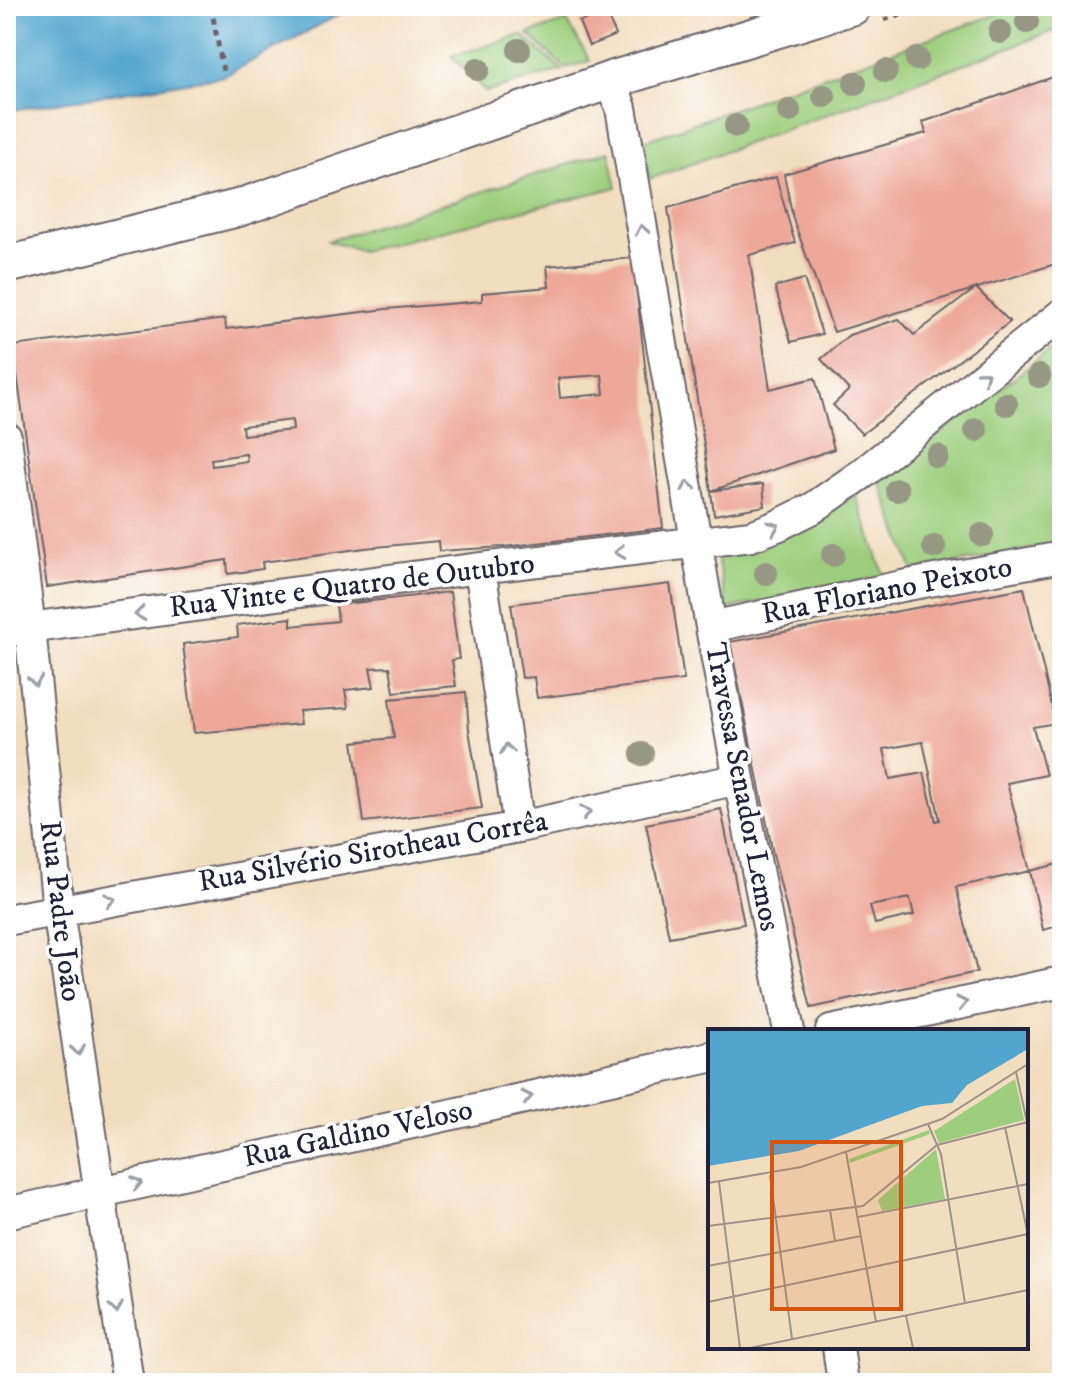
<svg xmlns="http://www.w3.org/2000/svg" width="1068" height="1389" viewBox="0 0 1068 1389" font-family="'IM FELL DW Pica',serif">
  <style>
    .green { fill: #9dce7d; stroke: #60785c; stroke-width: 2 }
    .water { fill: #52a6ce; stroke: #3a6484; stroke-width: 2 }
    .building { fill: #eda898; fill-rule: evenodd }
    .lines { fill: none; stroke-linecap: round; stroke-linejoin: round }
    .minor-casing { stroke: #6a6469; stroke-width: 34 }
    .tertiary-casing { stroke: #6a6469; stroke-width: 40 }
    .path { stroke: #6a6469; stroke-width: 5; stroke-dasharray: 6 6; stroke-linecap: butt }
    .minor { stroke: #fff; stroke-width: 30 }
    .tertiary { stroke: #fff; stroke-width: 36 }
    .tree { fill: #979883 }
    .oneway { stroke: #9c9ca7 }
    .labels { text-anchor: middle; dominant-baseline: central; stroke-width: 7; stroke-linejoin: round; paint-order: stroke }
    .street-label { font-size: 30px; fill: #22223b; stroke: #fff }
    .inset-river { fill: none; stroke: #52a6ce; stroke-width: 4 }
    .inset-road { fill: none; stroke: #9e938a; stroke-width: 2 }
    .view { fill: #d45411; fill-opacity: 0.15; stroke: #d45411; stroke-width: 4 }
    .inset-edge { fill: none; stroke: #22223b; stroke-width: 4 }
  </style>
  <rect width="100%" height="100%" fill="#fff"/>
  <filter id="ink" filterUnits="userSpaceOnUse"><feTurbulence type="fractalNoise" baseFrequency=".0125" numOctaves="2"/><feDisplacementMap in="SourceGraphic" scale="16" xChannelSelector="R" yChannelSelector="G"/><feConvolveMatrix kernelMatrix="1 2 1 2 8 2 1 2 1" color-interpolation-filters="sRGB"/></filter>
  <filter id="wash" filterUnits="userSpaceOnUse"><feTurbulence type="fractalNoise" baseFrequency=".006" numOctaves="4" result="noise"/><feDisplacementMap in="SourceGraphic" scale="32" xChannelSelector="R" yChannelSelector="G"/><feGaussianBlur stdDeviation="1.8" result="paint"/><feColorMatrix in="noise" values="0 0 0 0 0 0 0 0 0 0 0 0 0 0 0 0 0 1.4 0 .05"/><feComposite in="paint" operator="in"/></filter>
  <g filter="url(#wash)">
    <rect width="100%" height="100%" fill="#f1debf"/>
    <path class="green" d="M1019,6H1062V28L650,179L642,142Z
      M567,21L590,61L565,68L528,34Z
      M522,35L562,70L486,92L451,56Z
      M609,151L617,187L362,251L328,241Z
      M1062,340V543L913,571L879,479L999,390Z
      M856,495L884,576L727,609L717,557L756,547Z"/>
    <path class="water" d="M6,6H355L224,76L6,111Z"/>
    <g id="blocks">
      <path class="building" d="M674,6H698L678,14Z
        M605,11L616,35L589,46L579,22Z
        M1062,74V262L834,332L793,219L784,174L926,133L923,122Z
        M776,177L795,243L749,255L770,389L815,378L834,449L711,491L668,208Z
        M633,258L663,528L503,547L439,551L438,541L365,548L262,562L263,569L228,574L227,560L47,587L13,346L225,319L226,329L386,309L482,301V293L549,287L547,266ZM602,375L604,394L560,398L558,378ZM292,420L293,430L243,435L242,426ZM246,454L247,461L212,466L211,459Z
        M804,279L822,334L791,342L775,287Z
        M976,288L1010,322L862,434L833,405L849,390L821,359L849,335L899,319L914,335Z
        M763,484L765,506L714,515L711,491Z
        M670,584L684,680L537,698L534,677L522,678L511,604Z
        M1024,588L1056,723L1033,727L1046,775L1007,783L1030,871L956,887L977,972L811,1008L773,854L730,642ZM923,742L940,820L936,821L924,773L890,779L884,749ZM910,898L914,915L875,924L870,906Z
        M450,592L459,659L452,660L456,686L394,692L390,667L370,668L374,687L345,690L348,708L299,711L301,724L194,733L183,644L238,637L237,625L291,618V626L338,621L336,605Z
        M466,692L469,730L482,808L364,822L353,742L394,738L389,699Z
        M721,809L744,924L669,937L646,824Z
        M1062,863V925L1043,930L1030,871Z"/>
    </g>
  </g>
  <g filter="url(#ink)">
    <use href="#blocks" fill-opacity="0" stroke="#6a6469" stroke-width="2"/>
    <g class="lines">
      <g class="minor-casing">
        <path id="minor" d="M611,80L621,108L711,627L739,779L789,1031
          M6,437L30,628L58,910L128,1383
          M480,568L519,827
          M711,627L902,586L1062,557
          M6,631L480,568L751,536L777,526L813,508L862,474L1062,314
          M6,920L519,827L739,779
          M831,1031L1062,982
          M6,1213L710,1057
          M838,1347L843,1383"/>
      </g>
      <g class="tertiary-casing">
        <path id="tertiary" d="M6,265L238,208L611,80L853,6"/>
      </g>
      <path class="path" d="M211,6L224,76
        M884,20L925,6"/>
      <use href="#minor" class="minor"/>
      <use href="#tertiary" class="tertiary"/>
    </g>
    <g class="tree">
      <circle cx="1027" cy="22" r="12"/>
      <circle cx="1000" cy="32" r="12"/>
      <circle cx="519" cy="50" r="12"/>
      <circle cx="917" cy="59" r="12"/>
      <circle cx="478" cy="69" r="12"/>
      <circle cx="886" cy="71" r="12"/>
      <circle cx="855" cy="83" r="12"/>
      <circle cx="824" cy="96" r="12"/>
      <circle cx="789" cy="111" r="12"/>
      <circle cx="736" cy="126" r="12"/>
      <circle cx="1039" cy="376" r="12"/>
      <circle cx="1006" cy="404" r="12"/>
      <circle cx="976" cy="430" r="12"/>
      <circle cx="937" cy="456" r="12"/>
      <circle cx="897" cy="490" r="12"/>
      <circle cx="982" cy="535" r="12"/>
      <circle cx="934" cy="547" r="12"/>
      <circle cx="833" cy="555" r="12"/>
      <circle cx="766" cy="573" r="12"/>
      <circle cx="642" cy="754" r="12"/>
    </g>
    <defs><path id="oneway-chevron" d="M-2-3.5L2.5 0L-2 3.5" fill="none" stroke-width="1.6" stroke-linecap="round" stroke-linejoin="round" transform="scale(2)"/></defs>
    <g class="oneway">
      <use href="#oneway-chevron" transform="translate(642 230) rotate(-100)"/>
      <use href="#oneway-chevron" transform="translate(984 376) rotate(-38)"/>
      <use href="#oneway-chevron" transform="translate(688 486) rotate(-100)"/>
      <use href="#oneway-chevron" transform="translate(774 527) rotate(-23)"/>
      <use href="#oneway-chevron" transform="translate(620 552) rotate(173)"/>
      <use href="#oneway-chevron" transform="translate(140 614) rotate(172)"/>
      <use href="#oneway-chevron" transform="translate(35 681) rotate(84)"/>
      <use href="#oneway-chevron" transform="translate(507 749) rotate(-99)"/>
      <use href="#oneway-chevron" transform="translate(586 812) rotate(-12)"/>
      <use href="#oneway-chevron" transform="translate(110 900) rotate(-10)"/>
      <use href="#oneway-chevron" transform="translate(962 1003) rotate(-12)"/>
      <use href="#oneway-chevron" transform="translate(78 1050) rotate(82)"/>
      <use href="#oneway-chevron" transform="translate(527 1097) rotate(-12)"/>
      <use href="#oneway-chevron" transform="translate(137 1183) rotate(-12)"/>
      <use href="#oneway-chevron" transform="translate(116 1308) rotate(81)"/>
    </g>
  </g>
  <g class="labels">
    <g class="street-label">
      <text transform="translate(352 586) rotate(-7)">Rua Vinte e Quatro de Outubro</text>
      <text transform="translate(887 591) rotate(-11)">Rua Floriano Peixoto</text>
      <text transform="translate(742 787) rotate(79)">Travessa Senador Lemos</text>
      <text transform="translate(373 852) rotate(-10)">Rua Silvério Sirotheau Corrêa</text>
      <text transform="translate(60 911) rotate(83)">Rua Padre João</text>
      <text transform="translate(358 1134) rotate(-12)">Rua Galdino Veloso</text>
    </g>
  </g>
  <g transform="translate(708 1029)">
    <rect width="320" height="320" fill="#f1debf"/>
    <path d="M307,50L316,91L231,114L226,102ZM221,101L222,105L142,134L141,130ZM228,120L237,170L174,182L170,171Z" fill="#9dce7d"/>
    <path d="M0,1H320V20L259,56L244,74L214,77L91,122L0,137Z" fill="#52a6ce"/>
    <path class="inset-river" d="M0,17L113,35L188,1"/>
    <path class="inset-road" d="M308,43L319,93M220,95L233,125L257,274M297,98L320,206M138,123L168,293M62,146L84,310M11,153L32,319M0,154L93,138L234,90L320,35M122,181L127,212M150,188L320,155M0,197L155,177L229,116L320,93M0,237L153,207M0,273L320,205M198,287L205,319M42,319L320,261"/>
    <path class="view" d="M64,113H193V280H64Z"/>
    <rect width="320" height="320" class="inset-edge"/>
  </g>
  <rect width="1068" height="1389" fill="none" stroke="#fff" stroke-width="32"/>
</svg>
